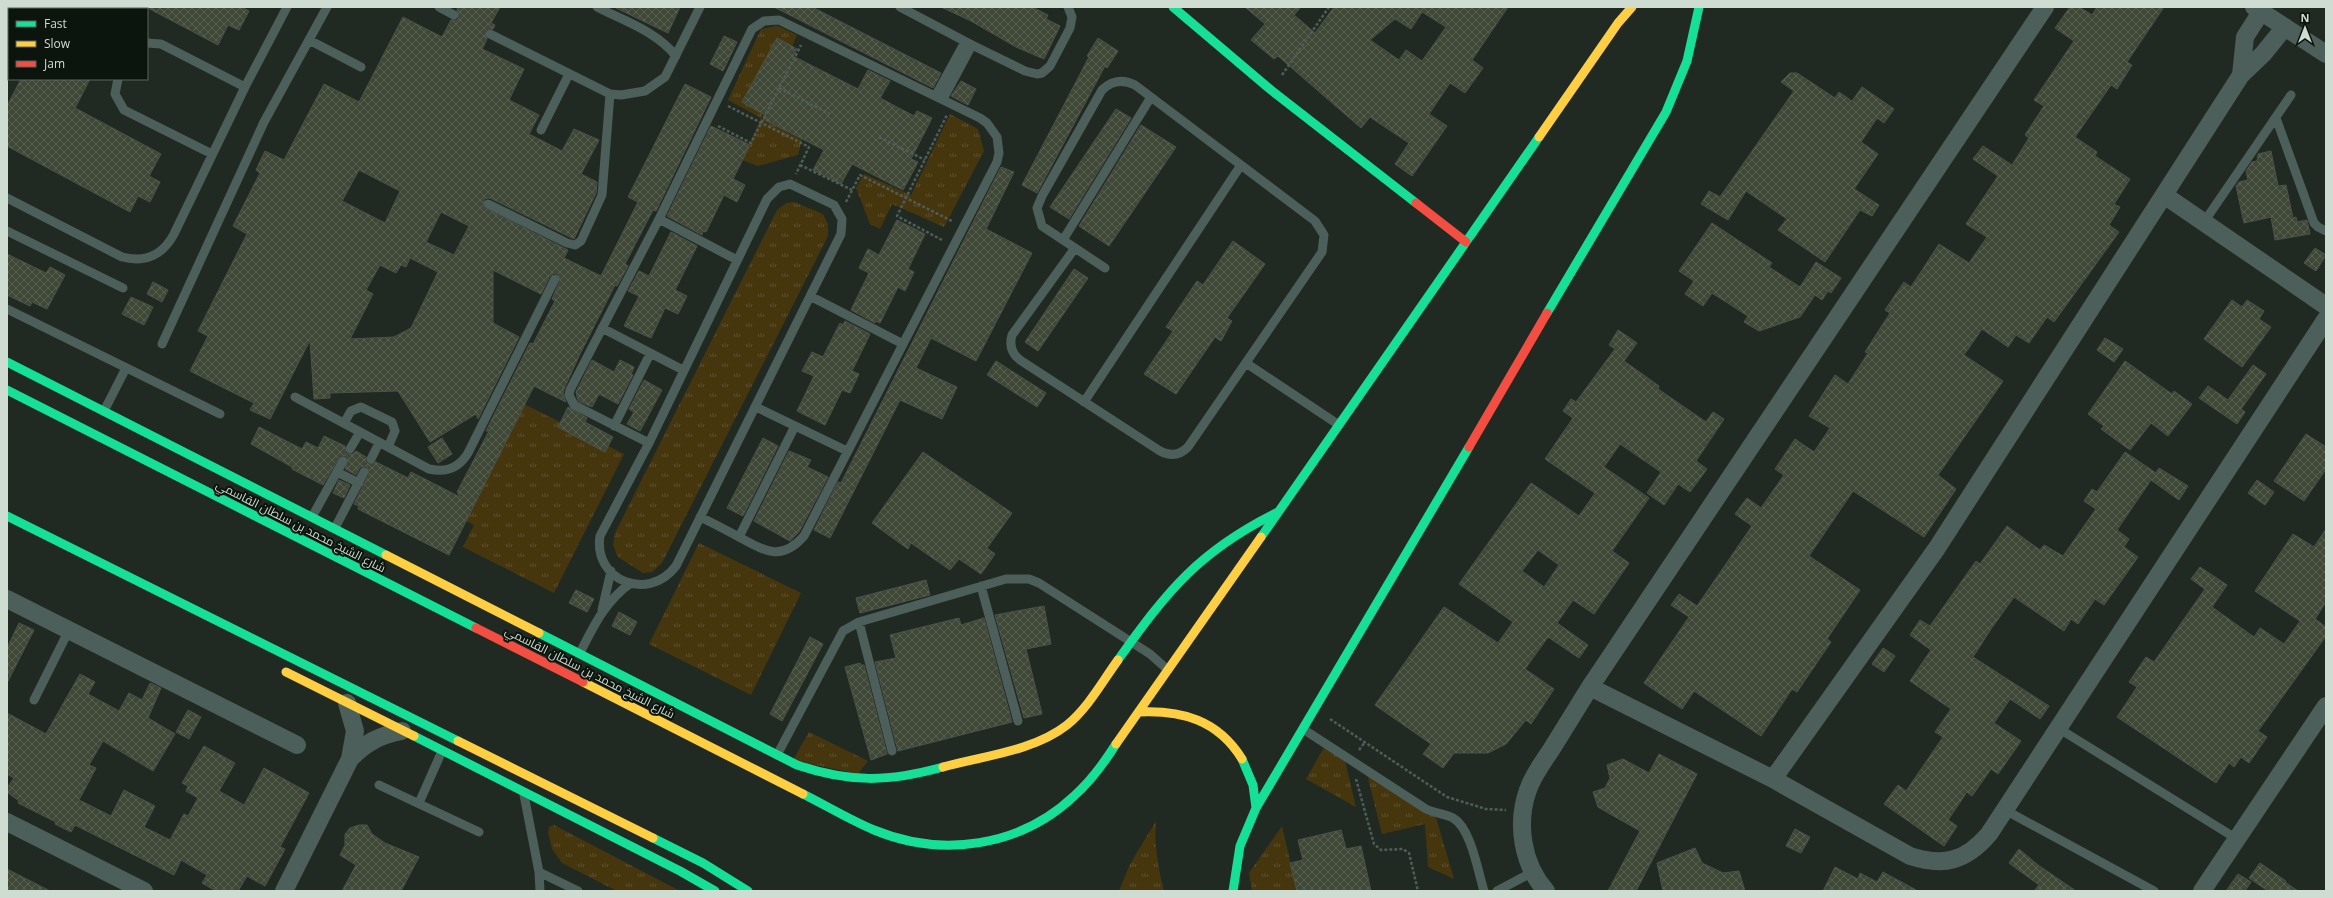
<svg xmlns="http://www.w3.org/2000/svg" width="2333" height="898" viewBox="0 0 2333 898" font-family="'Open Sans',Cairo,sans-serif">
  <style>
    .grass { fill: url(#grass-tufts) }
    .building { fill: url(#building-cross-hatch); stroke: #4c5249; fill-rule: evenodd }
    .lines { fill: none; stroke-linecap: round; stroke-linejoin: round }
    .path { stroke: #4f5d59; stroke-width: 2.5; stroke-dasharray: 3 2; stroke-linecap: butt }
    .lane { stroke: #4c5f5a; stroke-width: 9 }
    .street { stroke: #4c5f5a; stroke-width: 18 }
    .fast { stroke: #16e098; stroke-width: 9 }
    .slow { stroke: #ffcf43; stroke-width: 9 }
    .jam { stroke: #f24e42; stroke-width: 9 }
    .labels { text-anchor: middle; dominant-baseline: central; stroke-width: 4; stroke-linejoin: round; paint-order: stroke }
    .street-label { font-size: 12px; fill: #cfdcd1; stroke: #0c140e }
  </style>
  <defs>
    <pattern id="grass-tufts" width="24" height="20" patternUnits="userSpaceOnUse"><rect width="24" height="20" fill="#46360e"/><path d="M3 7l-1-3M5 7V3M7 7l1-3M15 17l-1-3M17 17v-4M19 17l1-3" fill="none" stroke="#605230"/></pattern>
    <pattern id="building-cross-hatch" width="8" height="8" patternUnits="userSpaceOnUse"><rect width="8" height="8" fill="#3f4736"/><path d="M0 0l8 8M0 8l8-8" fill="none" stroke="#5a6152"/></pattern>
  </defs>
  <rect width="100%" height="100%" fill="#202a22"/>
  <path class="grass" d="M778,26L797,35L761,118L802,140L798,155L758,166L742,160L761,118L728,100L761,29Z
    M950,114L978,129L984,151L944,227L892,204L880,229L870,224L856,188L864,174L911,195Z
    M794,202L823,214L828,224V236L662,563L652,572L643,573L618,557L613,545L615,533L777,210L786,203Z
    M516,400L624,454L554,593L463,547L474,525L457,517Z
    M699,543L801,593L751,695L649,644Z
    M809,732L868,761L858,774L793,760Z
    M1326,744L1345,761L1356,807L1306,779Z
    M1367,774L1435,814L1454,879L1428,867L1425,824L1382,834Z
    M1156,821C1154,845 1158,867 1164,891H1119L1130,864Z
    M554,825L680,891H617L562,863L552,849L548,832L549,827Z
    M1282,826L1297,891H1252L1249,873Z"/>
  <path class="building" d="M146,7H242L249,11L239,30L228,25L218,45Z
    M458,7H500L491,23L495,25L493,29H487L485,32L487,39L482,49L524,69L509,100L539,115L529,134L562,151L574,129L599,140L581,174L597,182L596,193L574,239L490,198L484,199L483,207L568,250L564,258L601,276L638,202L628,197L685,84L711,97L656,211L653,210L625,264L628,266L617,286L615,285L580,354L564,389L563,394L566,402L534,386L449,555L358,509L359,506L354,504L369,474L367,467H360L356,475L345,469L348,458L346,456H340L323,485L292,469V467L251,444L259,427L302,449L306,442L318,448L324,436L345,446V452L347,454H353L356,451L366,457V462L369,464L376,462L408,478L411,472L460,497L457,492L489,431H486L530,343L533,344L555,301L552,299L560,281L558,274L554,273L550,276L541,294L493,270V323L519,337L478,419L476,414L430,442L398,391L330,393V398L314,399L310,340L270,419L250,410L254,403L190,371L208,336L198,331L247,234L233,226L260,173L256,170L265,151L284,160L324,84L359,102L403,17L442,37L451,20H457L459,17L457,10ZM359,170L400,191L385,223L342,201ZM441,212L469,226L454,255L426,242ZM410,258L438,272L411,328L394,337L350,339L373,294L366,290L380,265L396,273L401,265L406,267Z
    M614,7H680L668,33Z
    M774,7H812L941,73L933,88Z
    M941,7H1032L1048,15L1046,19L1060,26L1044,59L1016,47L971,21Z
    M1245,7H1301L1294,15L1315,33L1334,7H1508L1472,60L1483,68L1465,93L1450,83L1429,114L1447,126L1412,176L1395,164L1409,143L1370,117L1361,128L1278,56L1274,59L1251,40L1265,24ZM1422,12L1446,27L1422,61L1406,50L1399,60L1370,40L1395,19L1411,29Z
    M2070,7H2079L2092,15L2097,7H2164L2127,62L2132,65L2117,89L2111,85L2075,137L2097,152L2095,156L2130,179L2114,204L2120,207L2109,225L2119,232L2054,322L2047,317L2029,343L2016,335L2008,347L1982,329L1964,355L2003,381L1938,475L1956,489L1924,537L1853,491L1809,556L1860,590L1827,639L1831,642L1797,692L1792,689L1761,736L1694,691L1682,709L1644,683L1689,617L1671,605L1679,594L1697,606L1752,526L1735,514L1747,498L1761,508L1784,475L1775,469L1795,439L1814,452L1830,428L1809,416L1835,375L1848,384L1868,353L1865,352L1890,313L1885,310L1904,282L1911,287L1939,244L1969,263L1987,237L1966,224L1998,176L1973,159L1983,146L2012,165L2029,138L2025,135L2044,106L2034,100L2074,41L2055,28Z
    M724,36L737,42L723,71L710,64Z
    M777,38L797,49L793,56L858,89L868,70L890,81L880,98L914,116L917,111L932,118L911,159L918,162L903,190L852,164L841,184L813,170L824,150L763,119L765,115L742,102Z
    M1098,38L1118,51L1107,68L1105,66L1037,193L1022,185L1089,57L1087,56Z
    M1790,73H1797L1835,98L1839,92L1852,101L1862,87L1894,109L1884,123L1877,118L1861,142L1878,154L1854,189L1879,205L1872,216L1860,210L1825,262L1778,230L1787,219L1746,191L1728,220L1701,204L1709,191L1720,197L1794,91L1781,82Z
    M21,79H90L75,108L161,154L149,176L160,182L150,202L138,196L130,212L7,146V106Z
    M961,81L976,89L968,105L951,96Z
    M1116,109L1131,118L1069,219L1050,207Z
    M1141,125L1176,147L1109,246L1079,226Z
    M711,126L750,145L733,179L745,185L737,202L724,195L706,232L703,231L702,235L667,216Z
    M2271,151L2278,186L2286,185L2293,218L2296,217L2297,222L2307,220L2310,234L2275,240L2271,217L2244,223L2236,186L2239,182L2248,180L2246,171L2252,162L2257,161L2258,154Z
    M1001,167L1014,172L986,229L1032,253L976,361L931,338L916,368L957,387L942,419L900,400L830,538L814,530L838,482L841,483Z
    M897,220L925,234L908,269L914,272L905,291L898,287L880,323L876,321L875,323L851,310L869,273L859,268L868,249L879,255Z
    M1712,223L1772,263L1769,267L1800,287L1816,262L1841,278L1831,293L1828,291L1822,300L1815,295L1800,317L1759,331L1744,322L1748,316L1712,293L1703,306L1685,294L1694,281L1679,271Z
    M671,232L697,246L675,290L687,296L678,314L665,308L651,338L624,326L639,296L628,291L639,271L649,276Z
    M1233,241L1265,264L1227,318L1232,321L1221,341L1215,337L1176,394L1144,374L1173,331L1166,327L1197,281L1203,285Z
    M2315,248L2326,255L2316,271L2304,263Z
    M7,254L46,273L50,267L65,275L47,309L32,302L30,306L7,295Z
    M1074,269L1088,278L1038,351L1025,342Z
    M153,282L168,290L162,302L147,294Z
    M131,297L153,307L144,325L122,314Z
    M2232,300L2242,307L2247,300L2264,311L2259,319L2271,327L2242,367L2204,339Z
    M845,321L870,334L852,371L859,374L850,393L842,390L825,425L797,411L814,376L802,371L812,352L823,357L840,323L843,325Z
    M1618,330L1637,343L1624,361L1659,386L1658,389L1706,422L1713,412L1724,419L1696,461L1707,469L1690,492L1678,484L1664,505L1647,493L1661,472L1620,444L1604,467L1649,498L1612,551L1629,563L1594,614L1573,600L1557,623L1588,645L1579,658L1548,637L1525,669L1554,689L1531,724L1526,720L1506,744L1488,753H1454L1443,768L1423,754L1431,744L1375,705L1444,607L1498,643L1513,622L1459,584L1531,483L1579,516L1595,493L1545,459L1573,418L1563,411L1571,399L1576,402L1615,349L1609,345ZM1538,550L1559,565L1544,587L1522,571Z
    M2105,338L2123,349L2114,362L2097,350Z
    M592,360L614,372L620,360L634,367L631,374L633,375L618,404L599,394L592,407L578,401L576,392Z
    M996,361L1046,393L1037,407L987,375Z
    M2125,361L2172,394L2174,391L2192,404L2168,436L2151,423L2130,450L2101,429L2104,426L2088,414Z
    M2253,365L2266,374L2241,409L2245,412L2237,424L2199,398L2208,386L2228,400Z
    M644,380L662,390L640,431L627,424L634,412L629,409Z
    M568,407L587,418L585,422L613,437L605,452L558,427Z
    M2306,434L2326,447V469L2304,501L2274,481Z
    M442,438L452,454L438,463L428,447Z
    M763,438L778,446L743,516L727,508Z
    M789,451L811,460L807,467L828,477L799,532L790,541L754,521Z
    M923,452L1012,513L987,548L995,554L981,574L959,559L950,570L911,543L908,549L872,523Z
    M2125,452L2156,473L2159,468L2188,486L2179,500L2151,480L2117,530L2129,539L2124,547L2138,557L2104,605L2095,599L2078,624L2071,619L2064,631L2014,597L1991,629L1973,657L2049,706L2040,719L2010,699L1994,723L2021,741L1998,774L1991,769L1972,796L1967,792L1948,820L1957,826L1944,846L1884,804L1898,785L1906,791L1943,737L1935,732L1951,709L1910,681L1931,650L1910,635L1920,620L1930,626L1976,561L1980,564L2007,526L2040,550L2044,545L2063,556L2096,509L2084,501L2092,489L2097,492Z
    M339,480L350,485L344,498L333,493Z
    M2257,480L2274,492L2265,505L2248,493Z
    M2326,529V602L2315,619L2326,627V636L2258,731L2267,737L2249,763L2241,757L2234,767L2229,763L2216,783L2117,717L2137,687L2129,682L2146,657L2154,662L2205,589L2191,579L2200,567L2227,585L2212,607L2254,637L2260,628L2284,644L2300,621L2255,591L2293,534L2314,547Z
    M926,580L930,595L860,613L856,598Z
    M576,590L594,599L587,612L569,603Z
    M1044,606L1051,644L1026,649L1042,714L1024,718L995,615Z
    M619,612L637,622L630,635L612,626Z
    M959,618L961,625L984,618L1012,722L898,751L875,662L896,658L890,635Z
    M19,623L34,630L7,683V648Z
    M810,637L823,644L782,721L770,714Z
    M1883,648L1895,656L1884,672L1872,664Z
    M860,663L861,665H864L887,754L871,760L845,667Z
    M80,674L95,682L88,694L119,711L129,693L142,700L150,683L161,688L148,718L175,734L153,771L103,741L89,765L96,768L79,800L111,816L124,790L155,806L144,827L170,840L184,814L188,816L198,798L186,791L188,786L182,783L204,746L235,763L219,791L244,805L264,768L309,793L280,847L285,849L265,886L247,876L238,891H216L202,883L207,875L181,860L174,875L75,825L71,832L55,824L56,822L18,803L19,801L7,792V788L14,778L7,774V713L46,734Z
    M188,710L201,717L189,739L176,732Z
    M1659,754L1697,774L1636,891H1608L1640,831L1598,807L1593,792L1605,788L1610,778L1607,765L1623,759L1649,773Z
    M359,825H367L372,834L385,843L419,857L401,891H342L356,865L340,855L345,845V834L350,828Z
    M1795,829L1810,837L1801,853L1786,846Z
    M1341,830L1346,849L1361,846L1371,891H1297L1290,863L1303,860L1298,840Z
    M1695,848L1702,863L1723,873L1739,871L1745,891H1663L1657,863Z
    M2019,849L2038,865L2076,891H2034L2039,885L2009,863Z
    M2260,863L2286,881L2285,882L2298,891H2268L2249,878Z
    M1835,867L1858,879L1860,873L1877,882L1883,872L1918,891H1823Z
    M7,869L50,891H7Z
    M2238,874L2251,882L2245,891H2226Z"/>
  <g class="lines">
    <path class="path" d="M1282,75L1329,7
      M779,88L830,114
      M728,106L809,147L796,174
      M718,126L751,143L801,45
      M879,137L925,160
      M800,165L852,190
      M846,202L860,175L952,221
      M942,240L897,216L947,115
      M1330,719L1447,797L1486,809L1506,810
      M1359,750L1365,742
      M1356,779L1374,844L1381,850L1403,849L1409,853L1418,891"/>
    <path class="lane" d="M439,7L454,15
      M597,7C624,21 656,31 676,56
      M900,7L972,45L1025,71L1037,74L1042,73L1050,66L1070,28L1072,17L1068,7
      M7,15L9,11
      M490,34L610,94L621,95L645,91L665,77L700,7
      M309,40L361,67
      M147,43L161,44L245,87
      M118,79L115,94L124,110L212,154
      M936,95L965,42
      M943,99L972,45
      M2276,118L2314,223L2318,227L2326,231
      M541,130L569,74
      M790,184L834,205L842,219L841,234L676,566C648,603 593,580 600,536L649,443L767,199L779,187Z
      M7,198L122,257C145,263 163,255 174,234L245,87L287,7
      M488,204L567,243L575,245L581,241L602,195L610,94
      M659,219L737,260
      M2204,222L2291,95
      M7,231L123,288
      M1063,240L1151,97
      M1075,248L1012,335C1009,345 1011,353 1020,360L1160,451C1171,457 1180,455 1188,447L1322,252L1324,235L1315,221L1135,85C1123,79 1112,80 1102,90L1042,196L1037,208L1042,226L1105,268
      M810,296L903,344
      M7,309L220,414
      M602,328L683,370
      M162,344L264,122L327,7
      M1246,363L1339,425
      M295,397L429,469C446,473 459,468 468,453L555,279
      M1084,402L1241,165
      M756,407L847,451
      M104,411L126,368
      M344,423L351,411L361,407L392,422L395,431L388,447
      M614,426L650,354
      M649,443L574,405L569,395L570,390L659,219L752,29L764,21L779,20L980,118L987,123L997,137L999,153L997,162L804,536C781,562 765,551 739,537C726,530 713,523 700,517
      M350,449L360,432
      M371,459L379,443
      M337,472L359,483
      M312,517L343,461
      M335,528L364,472
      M739,537L795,426
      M981,586L1018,721
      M602,610L611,571
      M859,622L892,751
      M580,653C593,627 606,600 631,583
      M34,700L69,630
      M2058,728L2237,839
      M1303,729L1426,809C1435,813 1445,814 1453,818C1471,828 1478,872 1484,891
      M777,755L843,631L859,622L1006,579H1029L1039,583L1150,654L1168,670
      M379,785L479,832
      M524,795L539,872L540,891
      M419,803L442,751
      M2005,810L2154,891
      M539,872L578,891
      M1497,891L1533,872"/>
    <path class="street" d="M2254,7L2326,54
      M2241,75L2245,37L2261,12
      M2164,195L2326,306
      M7,599L297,745
      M1590,687L1773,779L1910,856C1944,867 1966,861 1989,834L2326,319
      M350,759C365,743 380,735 402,731
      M1773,779L1937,548L2241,75L2263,54L2285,27
      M7,822L144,891
      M284,891L350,759L355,731L347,703
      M1546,891C1522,864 1516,823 1528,790C1533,775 1543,762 1551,750C1564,729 1577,708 1590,687L2045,7
      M2202,891L2326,706"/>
    <path class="fast" d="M1173,7L1271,90L1416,203
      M1547,313L1666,112L1687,61L1699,7
      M7,362L386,555
      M7,390L476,628
      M7,516L458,741
      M1261,537L1539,137
      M539,633L797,765C850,783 889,782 943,767
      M1118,660C1168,590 1199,551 1278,512
      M414,736L680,871L715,891
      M1242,759L1253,785L1256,808
      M803,794C827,806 850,820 874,830C942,858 1020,847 1074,796C1091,781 1104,763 1116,744
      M653,838L703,863L748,891
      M1233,891L1240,846L1256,808L1469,447"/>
    <path class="slow" d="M1539,137L1618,23L1632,7
      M386,555L539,633
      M286,672L414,736
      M583,682L803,794
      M1139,712C1182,710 1218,720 1242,759
      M458,741L653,838
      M1116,744L1261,537
      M943,767C983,756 1034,751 1067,725C1088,708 1102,682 1118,660"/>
    <path class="jam" d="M1416,203L1466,242
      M1469,447L1547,313
      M476,628L583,682"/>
  </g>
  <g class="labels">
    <g class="street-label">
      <text transform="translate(301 526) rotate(27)">شارع الشيخ محمد بن سلطان القاسمي</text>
      <text transform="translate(590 672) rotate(27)">شارع الشيخ محمد بن سلطان القاسمي</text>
    </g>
  </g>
  <rect width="2333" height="898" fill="none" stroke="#cfdcd1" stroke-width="16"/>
  <rect x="8" y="8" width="140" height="72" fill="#0c140e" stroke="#5a645c"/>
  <rect x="16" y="21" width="20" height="6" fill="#16e098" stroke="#5a645c"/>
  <text x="44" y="28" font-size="12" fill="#cfdcd1">Fast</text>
  <rect x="16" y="41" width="20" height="6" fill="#ffcf43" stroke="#5a645c"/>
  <text x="44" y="48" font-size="12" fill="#cfdcd1">Slow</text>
  <rect x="16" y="61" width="20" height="6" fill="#f24e42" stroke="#5a645c"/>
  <text x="44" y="68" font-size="12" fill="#cfdcd1">Jam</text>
  <g transform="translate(2305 28)" stroke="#0c140e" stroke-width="3" paint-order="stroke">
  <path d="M0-3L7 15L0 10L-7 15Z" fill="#cfdcd1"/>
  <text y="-6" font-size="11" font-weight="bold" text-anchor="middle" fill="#cfdcd1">N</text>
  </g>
</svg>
